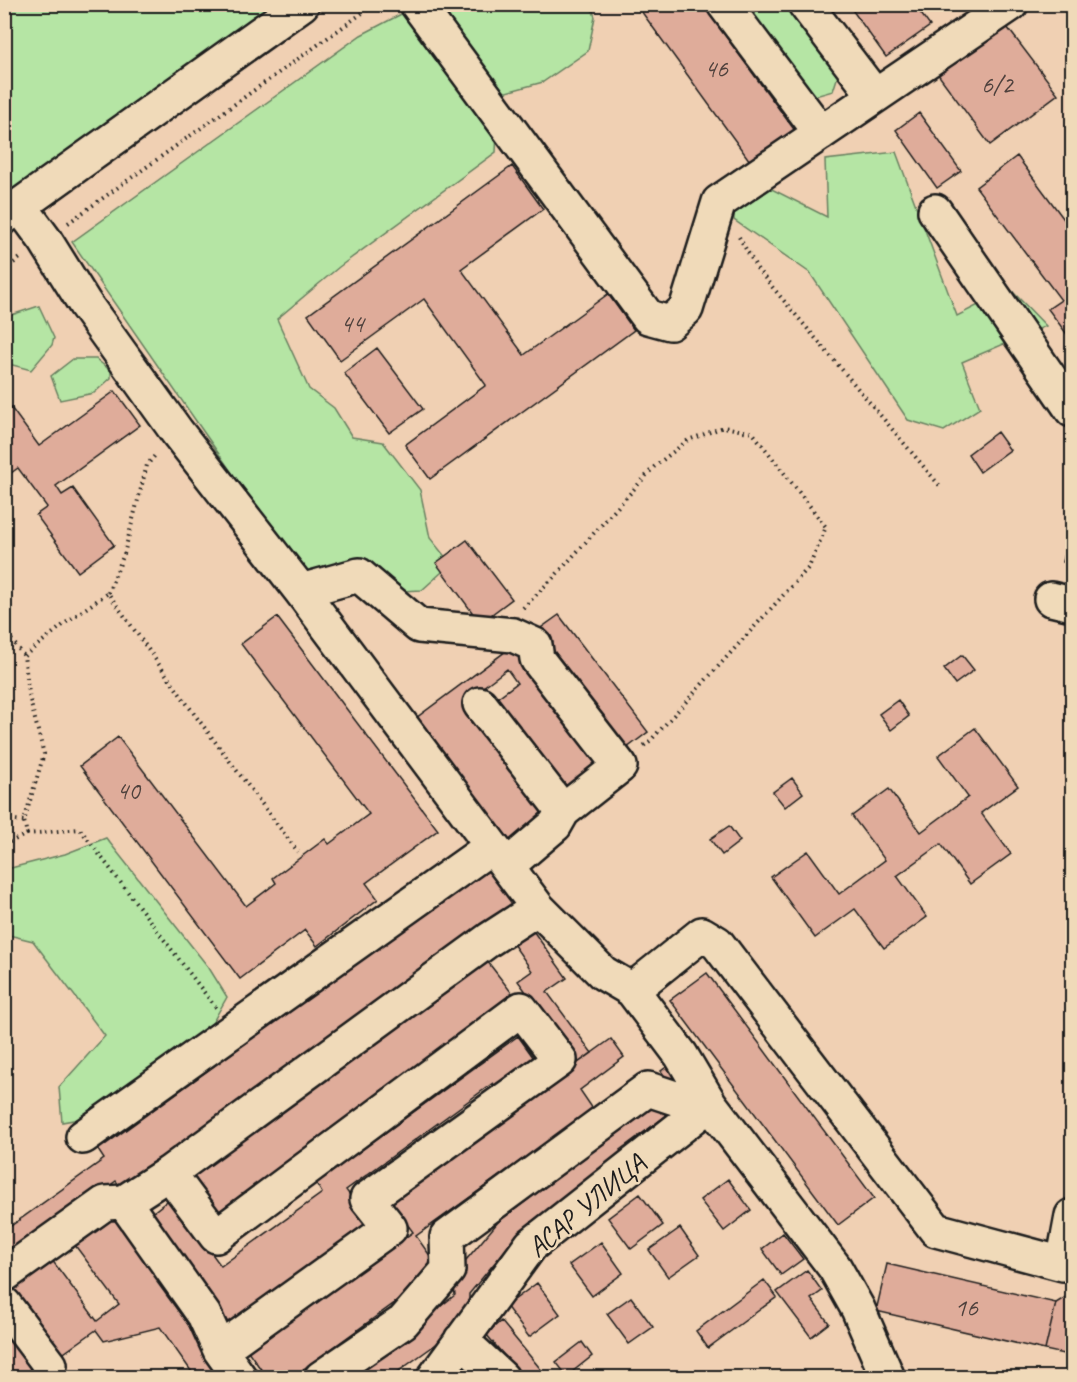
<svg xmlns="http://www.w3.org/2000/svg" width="1077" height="1382" viewBox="0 0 1077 1382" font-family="Caveat,sans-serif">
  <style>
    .green { fill: #b5e5a4; stroke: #688060; stroke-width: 1.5 }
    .building { fill: #dfac9a; stroke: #1c1c1c; stroke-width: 1.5 }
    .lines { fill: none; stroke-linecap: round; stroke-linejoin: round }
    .minor-casing { stroke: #1c1c1c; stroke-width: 38 }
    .path { stroke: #1c1c1c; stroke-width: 4; stroke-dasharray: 1.5 4.5; stroke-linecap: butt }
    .minor { stroke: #f0dab9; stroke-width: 33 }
    .labels { text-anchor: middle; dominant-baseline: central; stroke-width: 5; stroke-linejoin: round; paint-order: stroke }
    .number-label { font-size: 26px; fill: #4d403c }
    .street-label { font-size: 28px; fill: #1c1c1c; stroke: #f0dab9 }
  </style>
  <rect width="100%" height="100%" fill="#f0d0b3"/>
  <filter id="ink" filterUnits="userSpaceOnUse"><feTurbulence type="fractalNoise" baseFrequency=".0167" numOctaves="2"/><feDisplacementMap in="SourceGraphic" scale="12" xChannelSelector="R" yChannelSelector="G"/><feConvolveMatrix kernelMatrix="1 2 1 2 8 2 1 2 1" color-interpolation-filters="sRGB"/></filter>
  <g filter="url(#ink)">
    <path class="green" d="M5,5H277L5,198Z
      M415,5H591L595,17L588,51L543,82L499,94L496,152L339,267L277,319L309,389L334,408L352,437L383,442L420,490L430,538L451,564L422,590L358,593L325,599L257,509L72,242L361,35L407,11Z
      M718,5H816L843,60L833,91L798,101Z
      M896,152L957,316L1010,289L1046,326L962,362L980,408L944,431L908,420L810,273L734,220V170L827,217L825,160Z
      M39,306L54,338L52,345L31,370L5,363V317Z
      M73,359H96L111,371V378L94,393L60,400L51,376Z
      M106,838L209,968L227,997L209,1029L96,1116L62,1122L59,1087L105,1036L33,941L9,935L5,938V872L11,868L65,854Z"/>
    <path class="building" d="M636,4H702L796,132L752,164Z
      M848,4H914L930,26L886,57Z
      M1004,23L1058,94L990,145L937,73Z
      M919,113L961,171L937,188L896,130Z
      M1017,156L1072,230V341L1048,309L1061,300L976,187Z
      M512,166L543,209L461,269L524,355L608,294L634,330L430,479L405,445L486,385L424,299L340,360L308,315Z
      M377,348L423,409L389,433L344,373Z
      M115,391L140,425L56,486L62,495L73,488L114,545L78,572L36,515L47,507L18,468L4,478V408L9,405L39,446Z
      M997,432L1010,450L980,472L968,454Z
      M1072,526V564L1063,562Z
      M467,540L512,599L480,623L436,563Z
      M559,615L648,732L627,748L538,630Z
      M277,617L438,830L366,883L378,899L317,946L305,930L240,979L80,766L118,737L246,906L276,883L273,878L325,839L329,844L369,814L241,644Z
      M517,643L604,760L565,789L497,698L517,683L507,669L466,700L552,815L513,845L426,730L425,731L416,718Z
      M962,655L974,670L955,684L944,669Z
      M898,700L909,716L891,730L879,714Z
      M975,728L1018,786L981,813L1011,854L970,884L941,844L897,876L927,917L884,948L855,909L815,938L771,877L808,851L839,894L885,860L852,816L889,789L921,832L968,797L938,756Z
      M792,778L803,793L785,807L773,792Z
      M729,826L740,841L722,855L710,839Z
      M488,868L516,906L123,1190L116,1181L4,1261V1231L104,1159L98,1150Z
      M531,928L567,978L547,992L592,1053L578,1063L518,981L532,971L511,941Z
      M484,957L515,997L218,1217L188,1177Z
      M707,973L874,1198L838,1225L670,1000Z
      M518,1036L536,1061L497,1089L493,1083L346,1190L369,1222L229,1324L197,1281L200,1279L152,1213L171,1198L221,1266L322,1193L316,1183Z
      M611,1039L624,1057L580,1090L593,1109L416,1236L440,1270L291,1378H267L248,1351L413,1232L389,1199Z
      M672,1063L687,1083L676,1092L661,1071Z
      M658,1103L667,1115L620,1150L624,1155L520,1232L469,1294V1301L439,1342L389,1378H346L412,1329L455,1295L454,1286L461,1266L498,1222Z
      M728,1179L751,1210L724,1231L700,1200Z
      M640,1194L663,1225L631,1249L608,1218Z
      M112,1216L159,1280L157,1282L227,1378H196L160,1327L104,1341L96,1330L61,1355L12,1290L52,1260L97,1321L119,1304L74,1244Z
      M680,1228L699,1255L668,1277L649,1250Z
      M783,1233L803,1259L781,1275L762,1249Z
      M601,1242L623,1273L592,1296L569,1265Z
      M887,1264L1056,1303L1045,1350L876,1311Z
      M807,1270L822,1291L811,1299L829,1323L811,1337L777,1292Z
      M764,1280L777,1297L708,1348L696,1331Z
      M537,1283L560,1314L529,1337L506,1306Z
      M1072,1293V1353L1068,1355L1045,1350L1056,1303Z
      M631,1297L653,1327L629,1344L607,1314Z
      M501,1321L548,1378H523L486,1334Z
      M4,1324L45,1378H4Z
      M582,1342L592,1356L567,1376L556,1362Z"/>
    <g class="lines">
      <g class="minor-casing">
        <path id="minor" d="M417,4L648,317L670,323L686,309L719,202L1011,4
          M724,4L821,133
          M805,4L875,96
          M20,206L45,240L85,304L177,432L301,591L538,908L603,973L632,990L702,934L717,943L936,1230L1063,1264L1072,1216
          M935,211L1072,410
          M4,217L302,4
          M301,591L359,575L419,626L513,635L535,645L537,659L620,766L563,811L480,704
          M1051,599L1072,604
          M507,866L555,825L563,811
          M632,990L681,1055L710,1104L835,1268L858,1309L888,1378
          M83,1137L491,847
          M169,1173L216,1236L521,1009L560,1060L367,1199L390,1228L220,1350
          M124,1202L204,1315L220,1350L240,1378
          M4,1275L105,1203L124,1202L169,1173L490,939L538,908
          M4,1304L50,1365
          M461,1340L502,1378
          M321,1378L403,1322L448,1270L447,1237L648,1089L690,1103L710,1104
          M434,1378L531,1245L710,1104"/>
      </g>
      <path class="path" d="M68,223L375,4
        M739,237L758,270L940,486
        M4,270L23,256
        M108,593L124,554L147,465L157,453
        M523,608L556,575L654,467L688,440L724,427L753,433L826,527L809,567L651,740L641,748
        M4,630L24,656L30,700L44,754L24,821L27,834L4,845
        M24,656L72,618L108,593L195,715L298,852
        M4,819L24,821
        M27,834L80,829L216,1008"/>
      <use href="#minor" class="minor"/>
    </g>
  </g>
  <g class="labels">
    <g class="number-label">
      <text x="716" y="68">46</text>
      <text x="997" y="84">6/2</text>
      <text x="352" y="323">44</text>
      <text x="128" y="790">40</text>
      <text x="966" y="1307">16</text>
    </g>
    <g class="street-label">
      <text transform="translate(586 1205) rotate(-40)">АСАР УЛИЦА</text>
    </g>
  </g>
  <rect width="1077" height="1382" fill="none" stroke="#f0dab9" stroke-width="24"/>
  <rect x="12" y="12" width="1053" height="1358" fill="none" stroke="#1c1c1c" stroke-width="2" filter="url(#ink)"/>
</svg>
